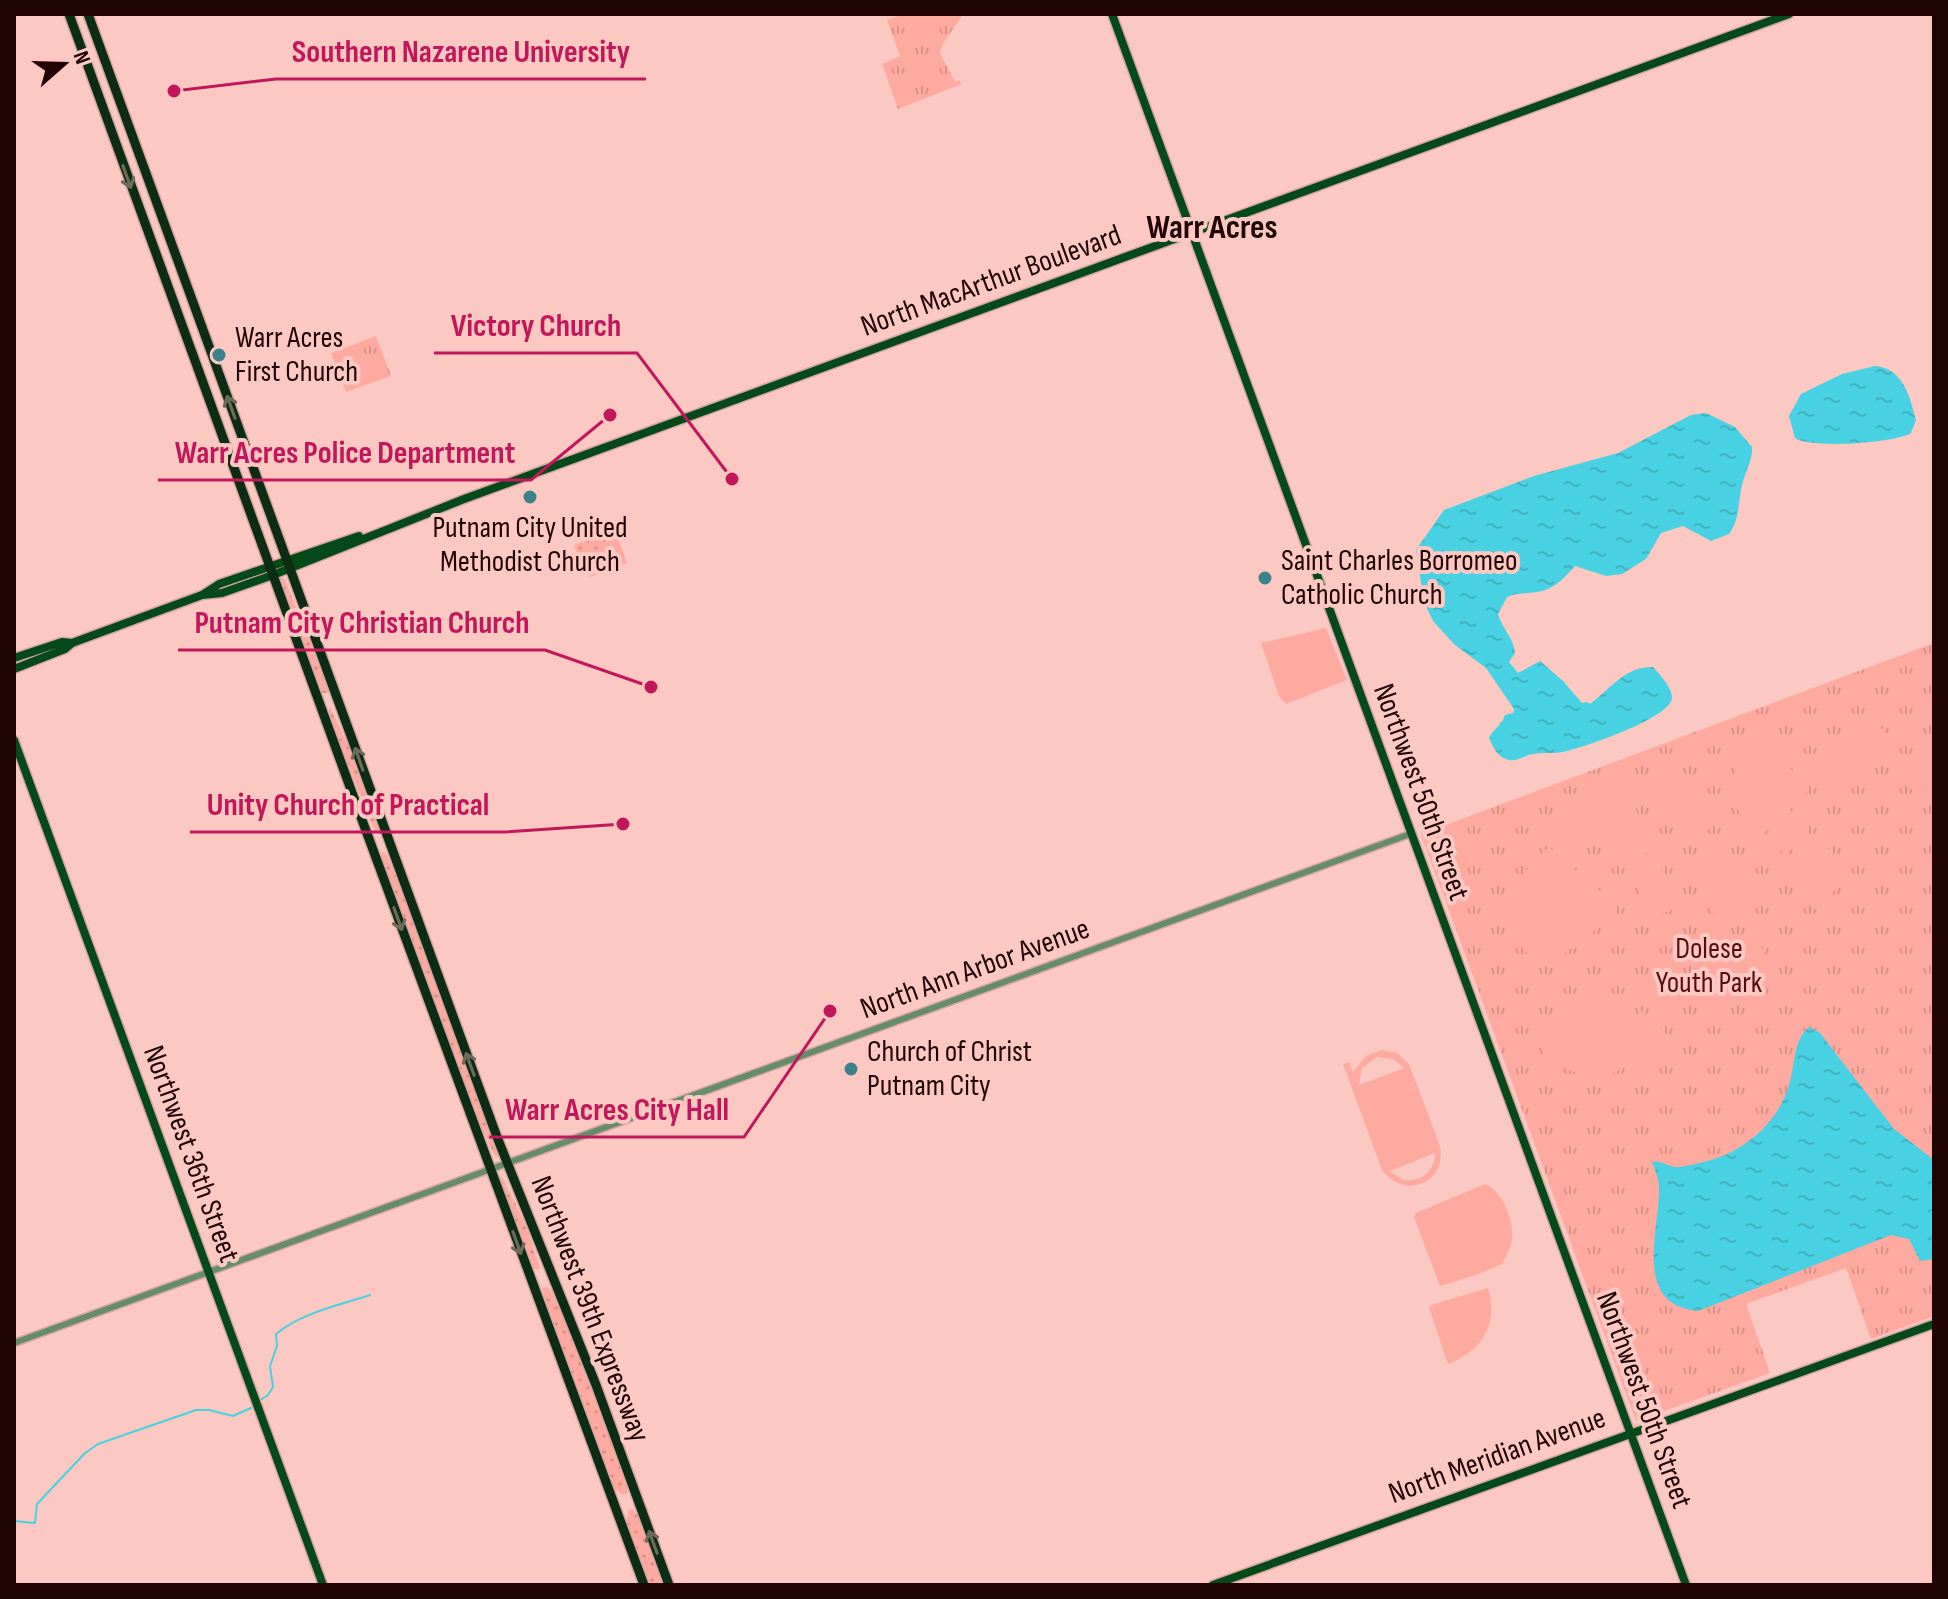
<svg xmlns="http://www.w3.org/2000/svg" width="1948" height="1599" viewBox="0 0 1948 1599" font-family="'Sofia Sans Condensed',sans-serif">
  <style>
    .grass { fill: url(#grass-dots) }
    .park { fill: url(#park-tufts) }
    .pitch { fill: #ffaaa0; fill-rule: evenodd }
    .water { fill: url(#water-ripples) }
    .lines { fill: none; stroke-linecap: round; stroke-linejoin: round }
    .stream { stroke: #48d1e2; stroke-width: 2 }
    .minor-casing { stroke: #d4a6a0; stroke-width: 9 }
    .major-casing { stroke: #d4a6a0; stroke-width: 11 }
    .highway-casing { stroke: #d4a6a0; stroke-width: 12 }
    .minor { stroke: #668c6a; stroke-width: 6 }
    .major { stroke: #064919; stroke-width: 8 }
    .highway { stroke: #0d2c13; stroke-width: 9 }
    .oneway { stroke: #6d6b59 }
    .poi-dot { fill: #3b828b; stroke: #fcc9c2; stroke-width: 3 }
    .labels { text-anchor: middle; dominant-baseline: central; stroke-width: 8; stroke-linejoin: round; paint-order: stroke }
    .street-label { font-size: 30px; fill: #200403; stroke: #fcc9c2 }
    .poi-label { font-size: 30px; fill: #200403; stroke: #fcc9c2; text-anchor: start }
    .park-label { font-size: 30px; fill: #570d0c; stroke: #fcc9c2 }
    .quarter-label { font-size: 34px; font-weight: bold; fill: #200403; stroke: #fcc9c2 }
    .leader { fill: none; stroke: #c2185b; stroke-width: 3 }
    .callout-dot { fill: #c2185b; stroke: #fcc9c2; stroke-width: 3 }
    .callout-label { font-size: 32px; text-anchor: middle; font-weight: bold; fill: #c2185b; stroke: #fcc9c2; stroke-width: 8; stroke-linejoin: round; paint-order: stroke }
  </style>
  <defs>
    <pattern id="grass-dots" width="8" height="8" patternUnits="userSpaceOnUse" patternTransform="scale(2)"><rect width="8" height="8" fill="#ffaaa0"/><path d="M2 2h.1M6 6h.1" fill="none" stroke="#da9188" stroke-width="1.8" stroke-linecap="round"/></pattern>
    <pattern id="park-tufts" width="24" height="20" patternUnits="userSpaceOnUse" patternTransform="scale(2)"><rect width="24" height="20" fill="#ffaaa0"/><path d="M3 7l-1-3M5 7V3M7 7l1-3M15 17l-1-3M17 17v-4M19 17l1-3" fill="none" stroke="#da9188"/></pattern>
    <pattern id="water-ripples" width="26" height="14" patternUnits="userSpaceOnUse" patternTransform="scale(2)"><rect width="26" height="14" fill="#48d1e2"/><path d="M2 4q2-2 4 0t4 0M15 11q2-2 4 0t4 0" fill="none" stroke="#3fb2c0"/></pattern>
  </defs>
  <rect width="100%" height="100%" fill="#fcc9c2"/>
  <path class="grass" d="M615,530L627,563L590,577L586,567L580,564L574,545Z
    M280,577L285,579C299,617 315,652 329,690L328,693H321Z
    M330,707L352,753L380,832L376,833L374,829L328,714Z
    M382,851L387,855L405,898L498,1151V1157L494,1155L472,1106L381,857Z
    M501,1174L526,1226L540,1267L538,1270L531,1267L500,1182Z
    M547,1287L552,1291L581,1359L627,1484V1493L623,1495L614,1489L545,1301L542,1288Z
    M629,1509L633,1510L639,1516L664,1585H650L626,1522Z"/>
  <path class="park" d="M903,14H963L943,44L940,53L955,82L959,80L962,84L898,109L882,64L900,56L887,20Z
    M376,336L391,376L346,392L331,353Z
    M1934,643V1316L1871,1339L1846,1268L1746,1304L1770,1373L1636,1421L1421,834Z"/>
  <path class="pitch" d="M1326,628L1347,680L1286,704L1279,696L1261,643Z
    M1862,716H1868L1894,740L1895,746L1837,798L1815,775L1814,770L1832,752L1843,754C1838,736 1849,728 1862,716Z
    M1934,734V809L1895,775L1894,769Z
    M1758,738L1808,785L1809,790L1789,809L1809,832L1785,856L1769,838V829L1756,841C1731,812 1720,762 1758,738Z
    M1672,758L1723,817L1689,847L1638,788Z
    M1623,775L1652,851L1609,868L1580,792Z
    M1570,806L1590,841L1565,855L1545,820Z
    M1815,837L1851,868V875L1816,909C1790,883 1777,862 1815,837Z
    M1549,847L1615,904L1616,914L1547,967C1490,940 1508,878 1549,847Z
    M1731,850L1754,912L1718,925L1695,864Z
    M1657,859L1677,908L1650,918L1630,870Z
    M1758,937L1770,971L1716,991L1703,957Z
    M1595,985H1604L1635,1018L1643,1011L1674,1042L1604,1078C1583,1077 1562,1069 1545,1057L1538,1029L1555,1012L1562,1018Z
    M1381,1050L1397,1053L1409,1064L1440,1146C1447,1184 1404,1200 1382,1170L1343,1064L1349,1062L1353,1072L1366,1056ZM1377,1057L1393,1059L1404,1068L1359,1085L1362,1068ZM1435,1153C1435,1172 1421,1182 1403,1180L1390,1171Z
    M1485,1184C1503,1192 1514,1220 1512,1240C1511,1248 1505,1257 1502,1264L1479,1274L1440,1286L1414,1217L1416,1213Z
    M1488,1288C1499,1324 1482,1351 1448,1364L1429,1308L1431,1305Z"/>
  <path class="water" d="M1875,366C1903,368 1910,397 1916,420L1911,433C1896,443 1810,449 1795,438L1789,416L1801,394L1842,374Z
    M1706,413L1735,427L1752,447C1753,460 1745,472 1742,485C1738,502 1740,519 1729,534L1711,541L1683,526L1661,533L1646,559L1622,574L1606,576L1575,566C1566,576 1555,588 1542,591C1530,594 1519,592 1507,597L1498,614C1502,629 1514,638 1515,653L1509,662L1518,673L1540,661L1563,681L1582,703L1587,702L1590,704C1611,688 1626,666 1653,667C1660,675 1672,687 1672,698C1671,718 1582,748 1563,752C1553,754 1543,752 1533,754C1525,755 1517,762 1509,760C1498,758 1493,747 1489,738C1493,729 1502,725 1505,715L1513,713L1514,709L1486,668L1455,645L1433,621L1424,602L1416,550L1444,510L1534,476L1618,453L1691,415Z
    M1810,1027L1820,1033L1894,1129L1934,1160V1259L1920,1261L1909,1239L1891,1235L1698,1311C1630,1305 1661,1226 1659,1186C1658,1178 1655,1169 1652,1162C1661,1160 1666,1166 1675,1167C1682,1168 1709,1161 1717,1158C1751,1146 1779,1119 1789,1085C1795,1068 1793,1037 1810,1027Z"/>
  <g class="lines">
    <path class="stream" d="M262,1399L268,1395L273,1387L270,1366L277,1346L276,1334C301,1313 340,1305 370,1295
      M14,1521L35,1523L37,1504L85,1453L98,1444L196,1410H209L233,1416L251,1408"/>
    <g class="minor-casing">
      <path id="minor" d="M14,1343L1410,834"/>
    </g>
    <g class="major-casing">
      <path id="major" d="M1112,14L1686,1585
        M202,595L222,593L273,575L464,499L1789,14
        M14,658L62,642L72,643
        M14,669L65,649L72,643L202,595L219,584L359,536
        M14,740L323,1585
        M1213,1585L1934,1324"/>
    </g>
    <g class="highway-casing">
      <path id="highway" d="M69,14L358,809L644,1585
        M88,14L497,1137L596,1385L669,1585"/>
    </g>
    <use href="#minor" class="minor"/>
    <use href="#major" class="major"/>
    <use href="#highway" class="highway"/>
  </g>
  <defs><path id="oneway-shaft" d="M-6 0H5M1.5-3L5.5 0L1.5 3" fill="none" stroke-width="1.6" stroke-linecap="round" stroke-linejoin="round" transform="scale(2)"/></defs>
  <g class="oneway">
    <use href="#oneway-shaft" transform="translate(127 177) rotate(70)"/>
    <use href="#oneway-shaft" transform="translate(231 407) rotate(-110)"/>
    <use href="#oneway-shaft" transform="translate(359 759) rotate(-109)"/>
    <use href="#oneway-shaft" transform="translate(398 919) rotate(70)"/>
    <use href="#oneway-shaft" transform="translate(470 1064) rotate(-110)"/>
    <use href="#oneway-shaft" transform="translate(517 1243) rotate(70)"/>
    <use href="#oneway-shaft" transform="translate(653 1542) rotate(-110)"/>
  </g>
  <g class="poi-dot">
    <circle cx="219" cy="355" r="8"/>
    <circle cx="530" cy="497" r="8"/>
    <circle cx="1265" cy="578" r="8"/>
    <circle cx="851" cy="1069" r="8"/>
  </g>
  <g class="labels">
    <g class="street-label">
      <text transform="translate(991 281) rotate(-20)">North MacArthur Boulevard</text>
      <text transform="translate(1421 792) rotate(70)">Northwest 50th Street</text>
      <text transform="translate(975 969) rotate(-20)">North Ann Arbor Avenue</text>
      <text transform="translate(191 1154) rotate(70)">Northwest 36th Street</text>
      <text transform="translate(590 1309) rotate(69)">Northwest 39th Expressway</text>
      <text transform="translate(1644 1400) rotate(70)">Northwest 50th Street</text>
      <text transform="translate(1497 1456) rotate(-20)">North Meridian Avenue</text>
    </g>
    <g class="poi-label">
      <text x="235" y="338">Warr Acres<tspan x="235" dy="34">First Church</tspan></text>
      <text x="530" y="528" text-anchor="middle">Putnam City United<tspan x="530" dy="34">Methodist Church</tspan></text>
      <text x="1281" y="561">Saint Charles Borromeo<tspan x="1281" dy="34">Catholic Church</tspan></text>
      <text x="867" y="1052">Church of Christ<tspan x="867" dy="34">Putnam City</tspan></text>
    </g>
    <g class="park-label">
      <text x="1709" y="949">Dolese<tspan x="1709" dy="34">Youth Park</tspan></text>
    </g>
    <g class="quarter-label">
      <text x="1212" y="227">Warr Acres</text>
    </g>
  </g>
  <path class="leader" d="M174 91L276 79H646M732 479L637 353H434M610 415L531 480H158M651 687L545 650H178M623 824L505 832H190M830 1011L744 1137H489"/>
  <g class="callout-dot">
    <circle cx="174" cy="91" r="8"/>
    <circle cx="732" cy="479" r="8"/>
    <circle cx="610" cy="415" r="8"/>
    <circle cx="651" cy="687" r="8"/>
    <circle cx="623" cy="824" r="8"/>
    <circle cx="830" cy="1011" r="8"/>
  </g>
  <g class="callout-label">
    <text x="461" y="62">Southern Nazarene University</text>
    <text x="536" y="336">Victory Church</text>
    <text x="345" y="463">Warr Acres Police Department</text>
    <text x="362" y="633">Putnam City Christian Church</text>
    <text x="348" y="815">Unity Church of Practical</text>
    <text x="617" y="1120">Warr Acres City Hall</text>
  </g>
  <rect width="1948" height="1599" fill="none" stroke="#200403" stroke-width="32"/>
  <g transform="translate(64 64) rotate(70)" stroke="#fcc9c2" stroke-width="6" paint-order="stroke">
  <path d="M0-6L14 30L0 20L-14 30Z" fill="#200403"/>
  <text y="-12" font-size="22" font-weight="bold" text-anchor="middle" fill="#200403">N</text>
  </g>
</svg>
